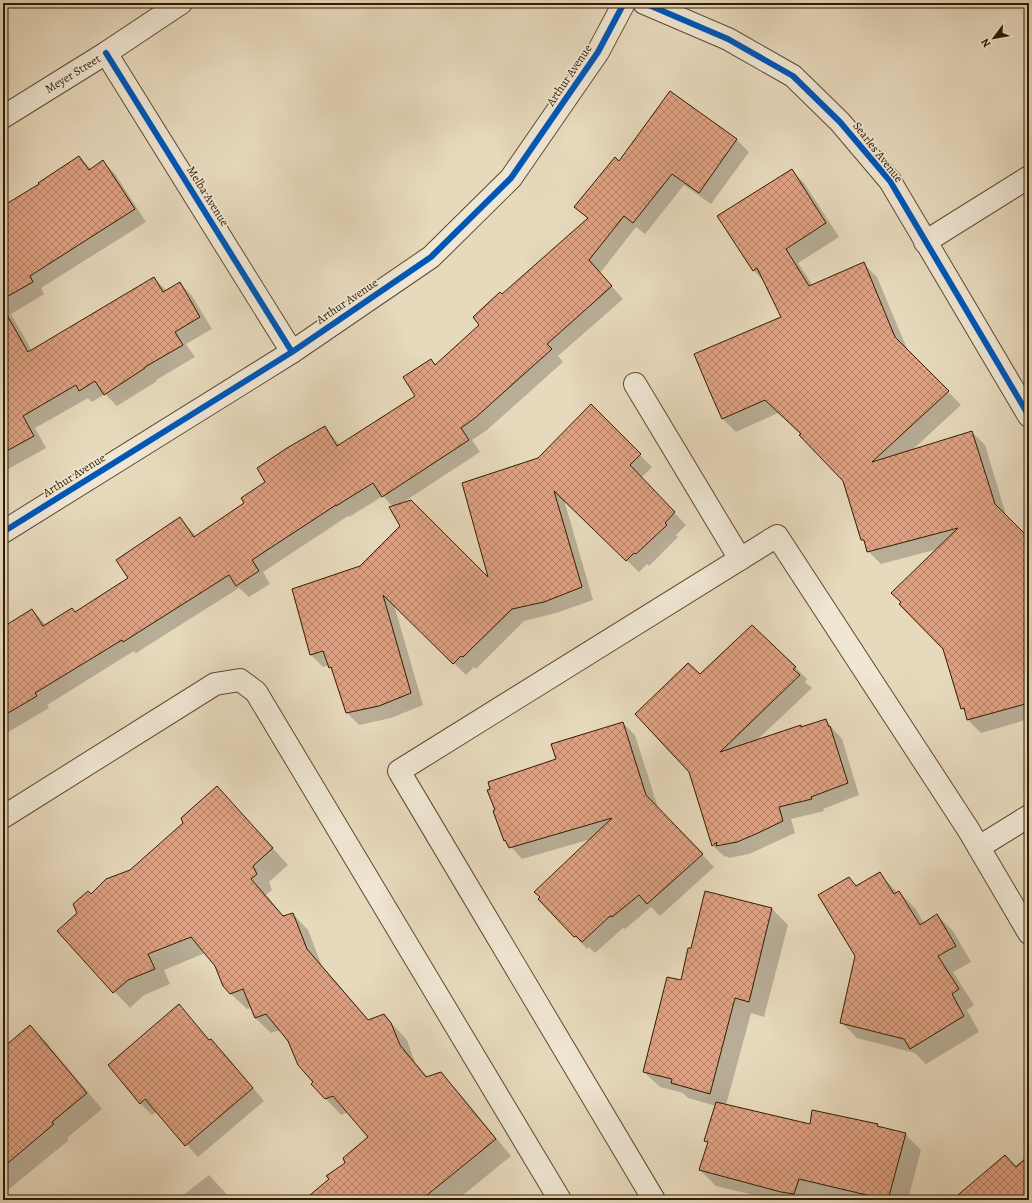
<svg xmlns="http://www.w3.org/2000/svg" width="1032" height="1203" viewBox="0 0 1032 1203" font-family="Alegreya,serif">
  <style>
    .shadow { fill: #0003 }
    .building { fill: url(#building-cross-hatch); stroke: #311c00 }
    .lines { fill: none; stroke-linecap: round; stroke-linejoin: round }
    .minor-casing { stroke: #5e4b2f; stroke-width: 24 }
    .minor { stroke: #efe6d3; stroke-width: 22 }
    .cycleway-casing { stroke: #efe6d3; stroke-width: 8 }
    .cycleway { stroke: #0057b8; stroke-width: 6 }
    .labels { text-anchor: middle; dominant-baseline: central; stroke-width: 3.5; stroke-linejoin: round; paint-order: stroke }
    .street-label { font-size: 12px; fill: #311c00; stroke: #efe6d3 }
  </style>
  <defs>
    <pattern id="building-cross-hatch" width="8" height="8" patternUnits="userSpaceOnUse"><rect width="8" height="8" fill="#dfa183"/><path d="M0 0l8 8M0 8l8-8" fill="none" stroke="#b58269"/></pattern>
  </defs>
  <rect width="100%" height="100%" fill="#e7d9bc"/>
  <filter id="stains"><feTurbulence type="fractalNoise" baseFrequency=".005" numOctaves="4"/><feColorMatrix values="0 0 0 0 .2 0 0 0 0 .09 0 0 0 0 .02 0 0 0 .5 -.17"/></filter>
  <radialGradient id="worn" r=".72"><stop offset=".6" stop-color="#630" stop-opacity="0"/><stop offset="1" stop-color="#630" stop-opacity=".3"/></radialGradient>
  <path class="shadow" d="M670,92L737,140L749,152L711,204L684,185L645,234L636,227L600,273L623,299L558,356L563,362L487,430L472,440L480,452L402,503L490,580L539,458L591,406L652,467L641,478L686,525L676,535L678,537L649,566L647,564L639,572L564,500L593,600L556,613L524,621L476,669L474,667L466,675L394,605L423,705L391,718L359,725L347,713L333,670L329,665L323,667L311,655L293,589L361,567L402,526L393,507L383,496L349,517L348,516L263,572L270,584L249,597L239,588L136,653L134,651L47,705L49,708L3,735V632L32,610L46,625L72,609L76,613L129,578L180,518L196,536L246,504L266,482L325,428L340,445L416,396L431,360L436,365L480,325L502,295L588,219L576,207L619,162Z
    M79,157L91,169L103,162L115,174L146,222L41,288L44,294L11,314L32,351L154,278L167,291L180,283L192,296L212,329L186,344L195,357L156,380L157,381L117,406L105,394L92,402L88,398L35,428L46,448L3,472V207L40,185Z
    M791,170L804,183L839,237L798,263L813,286L864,264L877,277L908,351L961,405L911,451L972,432L985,445L1007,518L1029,540V719L981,733L968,720L966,712L962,708L938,549L881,564L868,551L865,543L862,540L844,480L802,434L778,413L736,432L723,419L696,354L783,317L764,281L753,270Z
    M795,667L807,679L805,682L812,688L756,741L825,720L842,739L859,795L823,809L824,811L791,819L795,833L749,854L729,858L727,856L725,857L713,846L690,771L700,675Z
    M623,723L635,735L658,808L714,867L660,916L651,907L625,929L623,928L595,953L589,947L587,949L539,899L591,839L522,859L505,840L494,812L558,759Z
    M217,787L288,865L269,882L272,890L266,895L284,917L293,914L308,930L322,966L370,1021L384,1015L407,1040L415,1062L428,1077L440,1073L456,1089L511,1156L457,1200H305L330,1180L370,1137L348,1112L341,1115L326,1099L289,1040L280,1030L271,1033L255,1018L252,1008L247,1009L231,994L216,966L205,953L164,970L170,984L144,995L130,1008L58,931L78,913L91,895L131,871L184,823Z
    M879,873L898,893L899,892L915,908L924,923L937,915L953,931L971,962L953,972L974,1005L967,1010L979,1032L926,1064L915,1053L857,1038L841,1022L856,956L848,878L857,886Z
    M706,892L772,909L788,925L764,1017L751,1013L726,1105L810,1125H877L879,1127L905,1134L921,1150L908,1200H841L815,1194L813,1200H775L716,1186L700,1170L708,1144L705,1141L716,1106L688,1098L683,1093L660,1087L644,1072L681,981L692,949Z
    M179,1006L210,1041L223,1052L264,1101L198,1157L157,1111L152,1115L140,1103Z
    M30,1026L46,1042L102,1109L67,1138L69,1140L3,1194V1049Z
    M1029,1154V1200H953L1005,1156L1015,1166Z
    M209,1175L232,1200H177Z"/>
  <path class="building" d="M670,91L737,139L699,193L672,174L633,223L624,216L589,260L612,286L547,344L552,349L475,418L461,428L469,440L382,497L373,483L336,506V505L252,560L259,571L236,586L229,575L123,642L122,640L35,693L37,696L3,716V627L32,609L43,626L72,608L75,612L128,578L116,560L180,517L194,537L244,503L241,498L265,482L257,468L287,448L325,426L337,446L415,396L403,377L431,359L435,365L479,325L473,317L500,292L502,294L588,218L574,207L615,157L619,161Z
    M79,156L89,170L103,160L135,209L30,276L33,282L3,299V206L39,184L38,183Z
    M792,169L826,223L786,249L809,286L864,262L895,337L949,391L872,462L972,431L995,504L1029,538V703L967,720L964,708L961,709L943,649L899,604L901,602L891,593L958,528L867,552L864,540H861L843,481L799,435L801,434L765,400L722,419L710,392L694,354L781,317L757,268L753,271L717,216Z
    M154,277L163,292L180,282L200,317L175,332L183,345L145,367V368L104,395L95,381L79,391L76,385L23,416L34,436L3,453V308L28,352Z
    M591,404L641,454L630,465L675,512L665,523L667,525L636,554L634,553L626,561L554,491L582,587L544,602L512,609L463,657L461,656L453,664L383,595L411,693L379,706L346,713L331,667L329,668L323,651L310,655L292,589L360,566L400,526L389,507L411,500L488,577L462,483L538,458Z
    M752,625L796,667L793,669L800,675L720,752L801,725V727L826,719L829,727L830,726L848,783L811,797L812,799L779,807L783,821L758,833L737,842L716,846L717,842L712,846L689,772L635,714L688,663L700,674Z
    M623,722L646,795L703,854L647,904L639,895L612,917L610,916L582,942L576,936L574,937L538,899L540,897L534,892L612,818L509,848L505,840L504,841L493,811L495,810L487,790L490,789L488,782L556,759L551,744Z
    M217,786L273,848L253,866L257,874L251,879L283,916L293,913L307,949L368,1020L384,1014L391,1023L400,1045L426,1077L441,1072L496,1139L421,1200H304L329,1179L326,1176L345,1163L343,1158L368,1137L333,1096L325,1099L311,1084L313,1082L298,1065L288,1041L266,1014L255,1018L243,989L230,994L223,986L215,966L191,937L148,954L155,969L128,980L113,993L57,931L77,913L73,904L88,891L91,894L106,879L130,870L183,823L181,818Z
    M880,872L894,894L899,891L920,925L937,914L956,946L938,956L959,989L952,994L964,1016L910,1049L904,1039L840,1023L855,956L818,895L849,877L856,886Z
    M705,891L772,908L749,1002L735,998L710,1094L671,1083L672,1079L643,1072L667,977L681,980L688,948H691Z
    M179,1004L209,1040L211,1039L253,1088L185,1146L145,1099L140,1104L108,1065Z
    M30,1025L87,1093L52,1122L54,1124L3,1167V1048Z
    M716,1102L810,1124L812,1110L878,1124L877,1126L906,1133L888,1200L799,1179L794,1194L781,1192L699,1170L708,1142L704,1141Z
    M1005,1155L1016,1167L1029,1156V1200H952Z"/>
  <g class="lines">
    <g class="minor-casing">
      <g id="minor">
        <path d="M644,3L728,39L793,76L840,122L890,181L1029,416"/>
        <path d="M106,53L292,352"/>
        <path id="s1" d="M3,117L106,53L181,3"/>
        <path d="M925,242L1029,177"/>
        <path d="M635,384L740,559"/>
        <path d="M3,532L292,352L431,257L511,178L598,52L624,3"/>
        <path d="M3,817L215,684L240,680L256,692L560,1200"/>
        <path d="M979,847L1029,816"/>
        <path d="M654,1200L399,771L777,536L968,829L1029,933"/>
      </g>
    </g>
    <use href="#minor" class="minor"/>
    <g class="cycleway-casing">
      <path id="cycleway" d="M644,3L728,39L793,76L840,122L890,181L1029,416
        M106,53L292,352
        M3,532L292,352L431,257L511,178L598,52L624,3"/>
    </g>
    <use href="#cycleway" class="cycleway"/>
  </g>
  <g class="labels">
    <g class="street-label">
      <text stroke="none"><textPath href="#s1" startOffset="82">Meyer Street</textPath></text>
      <text transform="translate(569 75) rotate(-56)">Arthur Avenue</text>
      <text transform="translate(878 152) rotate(52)">Searles Avenue</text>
      <text transform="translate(208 196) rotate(58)">Melba Avenue</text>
      <text transform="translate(347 301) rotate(-34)">Arthur Avenue</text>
      <text transform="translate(74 475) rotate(-32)">Arthur Avenue</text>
    </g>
  </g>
  <rect width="1032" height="1203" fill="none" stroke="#e7d9bc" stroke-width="16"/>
  <rect x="4" y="4" width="1024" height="1195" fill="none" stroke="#311c00" stroke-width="2"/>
  <rect x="8" y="8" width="1016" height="1187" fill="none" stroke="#311c00"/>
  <g transform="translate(994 38) rotate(238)" stroke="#efe6d3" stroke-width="3" paint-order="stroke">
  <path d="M0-3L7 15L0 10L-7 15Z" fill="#311c00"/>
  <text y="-6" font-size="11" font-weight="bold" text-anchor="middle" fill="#311c00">N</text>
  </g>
  <rect width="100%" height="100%" filter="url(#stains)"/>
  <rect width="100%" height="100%" fill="url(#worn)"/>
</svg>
